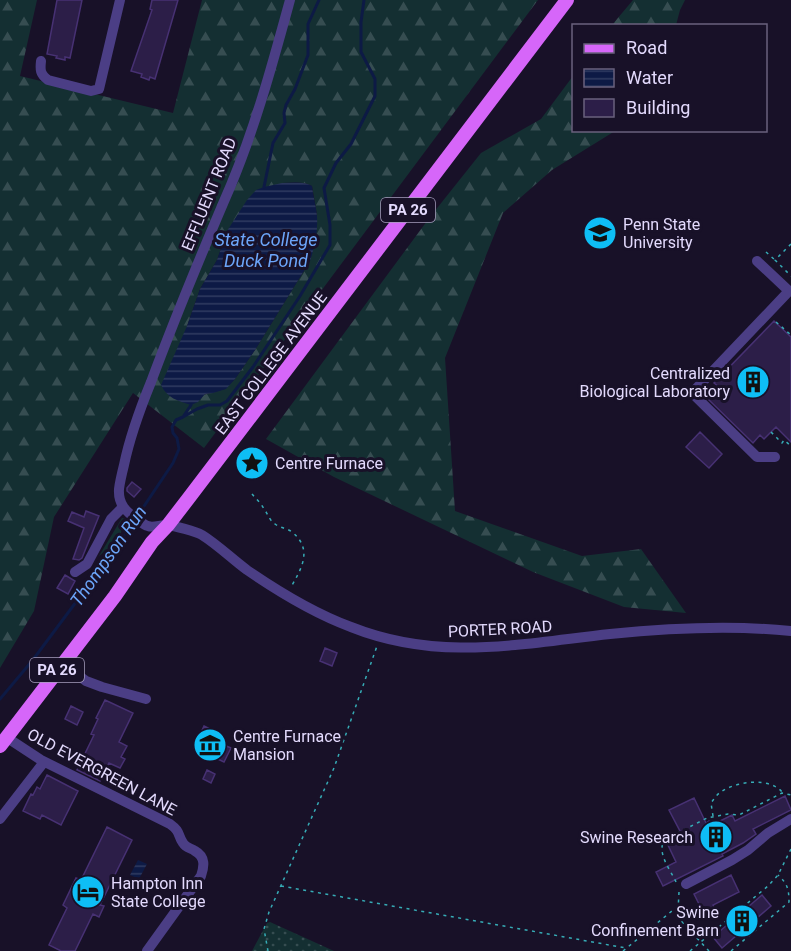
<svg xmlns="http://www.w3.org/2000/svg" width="791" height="951" viewBox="0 0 791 951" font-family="Roboto,sans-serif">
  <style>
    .grass { fill: url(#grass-dots) }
    .forest { fill: url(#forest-firs); fill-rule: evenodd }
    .park { fill: url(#park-tufts) }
    .water { fill: url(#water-rules) }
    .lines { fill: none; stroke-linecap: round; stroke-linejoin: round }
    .stream { stroke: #0d1a45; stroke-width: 3 }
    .building { fill: #2c1e48; stroke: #473173; stroke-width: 1.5 }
    .path { stroke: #36acb6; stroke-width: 1.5; stroke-dasharray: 3 4.5; stroke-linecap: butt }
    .minor { stroke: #4b3e85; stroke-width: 10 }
    .major { stroke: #d666f9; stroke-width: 14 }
    .labels { text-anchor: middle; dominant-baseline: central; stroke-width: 6; stroke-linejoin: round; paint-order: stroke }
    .shield { fill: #181128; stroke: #a69ebd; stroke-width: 1.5 }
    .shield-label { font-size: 15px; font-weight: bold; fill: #e3dafd }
    .street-label { font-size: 16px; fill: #e3dafd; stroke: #181128 }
    .poi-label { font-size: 16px; fill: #e3dafd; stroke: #181128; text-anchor: start }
    .water-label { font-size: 18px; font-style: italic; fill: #6ca5f9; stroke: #181128 }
  </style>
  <defs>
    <pattern id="grass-dots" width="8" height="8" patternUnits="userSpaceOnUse" patternTransform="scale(1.5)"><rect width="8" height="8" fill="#142f32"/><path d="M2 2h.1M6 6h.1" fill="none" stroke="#364d51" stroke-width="1.8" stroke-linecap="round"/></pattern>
    <pattern id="forest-firs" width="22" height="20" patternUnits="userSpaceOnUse" patternTransform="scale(1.5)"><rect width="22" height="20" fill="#142f32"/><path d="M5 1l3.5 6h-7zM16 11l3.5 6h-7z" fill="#364d51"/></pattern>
    <pattern id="park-tufts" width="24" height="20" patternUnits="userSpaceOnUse" patternTransform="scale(1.5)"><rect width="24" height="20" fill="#142f32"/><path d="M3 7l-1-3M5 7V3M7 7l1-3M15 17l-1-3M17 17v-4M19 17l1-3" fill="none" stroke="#364d51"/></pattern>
    <pattern id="water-rules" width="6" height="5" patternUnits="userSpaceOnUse" patternTransform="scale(1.5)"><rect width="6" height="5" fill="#0d1a45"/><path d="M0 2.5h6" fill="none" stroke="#303b61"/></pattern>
  </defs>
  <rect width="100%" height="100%" fill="#181128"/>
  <path class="grass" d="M270,922L334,951H252L267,923Z"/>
  <path class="forest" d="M0,0H37L20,76L173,113L202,0H538L204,448L133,393L54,517L34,611L0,668ZM282,183C292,183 304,181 312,186L317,215L310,261L255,350L235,379L225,389L203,395L187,326L200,289L217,260L227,231Z
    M633,0H685L680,10L676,25H612Z
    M573,76L574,130L615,131L552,170L503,213L445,358L455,511L582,556L641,549L686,613L624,607L533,572L334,477L266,439L430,217L481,153L541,119Z"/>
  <path class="park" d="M122,518L129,520L122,527L121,533L114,544L99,556Z"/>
  <path class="water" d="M282,183C292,183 304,181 312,186C313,196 316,206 317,216C318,232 315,246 310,261L255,350L235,379L226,389L213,393L205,394L198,402L191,405C178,401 167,398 161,385L187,326L200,289L217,260L227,231L247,200L256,190L264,187Z
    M138,860L147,864L139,879L130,875Z"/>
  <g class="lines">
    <path class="stream" d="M264,187L273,143L285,123L284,113L286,105L295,89L308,55V24L319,0
      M183,417L197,409L208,405H220L227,401L253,367L300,296L330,245V225L324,188L336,163L351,144L375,96V79L361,52V22L364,0
      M0,699L32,661L91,582L126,533L173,463L179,449L177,438L173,433L172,427L176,420L183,417L191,405"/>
  </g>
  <path class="building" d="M57,0H82L70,58L65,57V60L56,58L57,56L47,54Z
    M152,0H178L155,79L150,77L149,80L141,77L142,74L131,71L152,10L150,9Z
    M774,321L791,337V442L776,427L764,439L760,435L753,443L708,399L719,387L714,383Z
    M700,432L722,454L709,468L686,447Z
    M132,482L141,489L134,497L127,491V488Z
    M86,511L99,516L82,558L79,560L73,559L84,528L68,521L72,512L84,517Z
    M65,575L75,581L68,594L57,588Z
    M325,648L337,653L332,666L320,661Z
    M105,700L133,713L119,742L127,746L121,757L125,759L120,768L109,763L100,781L77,770L94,735L91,734L98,719L96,718Z
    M71,706L83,712L77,725L65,719Z
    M204,726L222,735L219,743L231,748L224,762L194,748Z
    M207,770L215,774L211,783L203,779Z
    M47,775L78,791L61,825L42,815L40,819L23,811L31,794L33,795L37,787L40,789Z
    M785,796L791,810L753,829L756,834L743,843L722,854L723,856L663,886L656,872L676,862L667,843L682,835L669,810L694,798L706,823L709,821L712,825L732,815L735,821Z
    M107,827L132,840L100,905L104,906L99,917L93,914L75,951H61L49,945L67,908L63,905L76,878L81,880Z
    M731,875L739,892L713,905L714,907L703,912L694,894Z
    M762,895L771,906L722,948L713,937Z"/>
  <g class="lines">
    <path class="path" d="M791,244L775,260L791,276
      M766,252L775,260
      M776,322L791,335
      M771,432L782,443L784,440L791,446
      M252,494C256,499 261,503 264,509C268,514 269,520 275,524C280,528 287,528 292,532C313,549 302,568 291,587
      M713,816L711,803C714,799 717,794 721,792C736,781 770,777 782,792
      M676,882C670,869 657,854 664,840L707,818L728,814L739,815L782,793L791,795
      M281,886L626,948
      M679,892L678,911L682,922L709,951
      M268,951L264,929L269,912L334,768L377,646
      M623,951L678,906
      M690,951L768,886L778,875L791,849
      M731,951L789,902C789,889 787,883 778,875"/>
    <path class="minor" d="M290,0C273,62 256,125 231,185C203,250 176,315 151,382C140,409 130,436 124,465C122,473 120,481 119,489C118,504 126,512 137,519C141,522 144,525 148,526C153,528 160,525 166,525C175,526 195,531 202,535C218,545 232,559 247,570C279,592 313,613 351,627C439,662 519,644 610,634C670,628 731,625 791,631
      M41,61C40,70 40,74 48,80L91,91L99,89L120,0
      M757,261L789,291L692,393L757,457H775
      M75,572L87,564L111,519L123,507
      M62,663L86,681L102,687L146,699
      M6,737L41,760L170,824C181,832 177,834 183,843C186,848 191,848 195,851C206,857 204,867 201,876L147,951
      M0,819L44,762
      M686,884L732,860L748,850L768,833L791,819"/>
    <path class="major" d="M0,746L115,596L152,542L168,525L188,499L567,0"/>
  </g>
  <defs>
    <g id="university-disc" transform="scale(1.725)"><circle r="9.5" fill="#0ebef5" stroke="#181128"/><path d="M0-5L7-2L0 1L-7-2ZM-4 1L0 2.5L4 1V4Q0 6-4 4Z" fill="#111"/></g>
    <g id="building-disc" transform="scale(1.725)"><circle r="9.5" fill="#0ebef5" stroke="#181128"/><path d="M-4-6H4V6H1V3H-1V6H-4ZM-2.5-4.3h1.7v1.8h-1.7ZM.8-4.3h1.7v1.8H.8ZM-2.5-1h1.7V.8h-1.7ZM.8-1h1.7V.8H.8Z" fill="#111"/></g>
    <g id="sight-disc" transform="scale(1.725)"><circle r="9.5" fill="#0ebef5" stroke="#181128"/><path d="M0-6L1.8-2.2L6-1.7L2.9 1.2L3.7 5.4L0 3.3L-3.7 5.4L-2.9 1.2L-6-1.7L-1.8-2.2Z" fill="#111"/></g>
    <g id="museum-disc" transform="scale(1.725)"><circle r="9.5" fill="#0ebef5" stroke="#181128"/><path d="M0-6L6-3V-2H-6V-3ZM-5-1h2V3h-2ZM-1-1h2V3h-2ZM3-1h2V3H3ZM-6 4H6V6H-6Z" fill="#111"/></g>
    <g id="hotel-disc" transform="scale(1.725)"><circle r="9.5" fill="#0ebef5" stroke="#181128"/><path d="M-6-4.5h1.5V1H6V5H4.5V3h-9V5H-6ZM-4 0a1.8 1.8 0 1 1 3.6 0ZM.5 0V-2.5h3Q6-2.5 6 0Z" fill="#111"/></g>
  </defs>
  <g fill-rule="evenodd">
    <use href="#university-disc" x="600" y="233"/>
    <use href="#building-disc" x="753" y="382"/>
    <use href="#sight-disc" x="252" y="463"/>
    <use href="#museum-disc" x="210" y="745"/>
    <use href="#building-disc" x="716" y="837"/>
    <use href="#hotel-disc" x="88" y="892"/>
    <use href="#building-disc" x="742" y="921"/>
  </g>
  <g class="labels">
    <g class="shield">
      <rect x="381" y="198" width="54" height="24" rx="4.5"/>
      <rect x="30" y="658" width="54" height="24" rx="4.5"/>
    </g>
    <g class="shield-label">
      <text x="408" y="210">PA 26</text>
      <text x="57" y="670">PA 26</text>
    </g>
    <g class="street-label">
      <text transform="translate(209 194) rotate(-68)">EFFLUENT ROAD</text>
      <text transform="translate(271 363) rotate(-53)">EAST COLLEGE AVENUE</text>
      <text transform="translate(500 629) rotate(-3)">PORTER ROAD</text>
      <text transform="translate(102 772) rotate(28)">OLD EVERGREEN LANE</text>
    </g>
    <g class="poi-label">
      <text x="623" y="224">Penn State<tspan x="623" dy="18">University</tspan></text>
      <text x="730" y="373" text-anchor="end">Centralized<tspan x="730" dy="18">Biological Laboratory</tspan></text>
      <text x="275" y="463">Centre Furnace</text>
      <text x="233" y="736">Centre Furnace<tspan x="233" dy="18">Mansion</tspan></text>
      <text x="693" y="837" text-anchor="end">Swine Research</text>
      <text x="111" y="883">Hampton Inn<tspan x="111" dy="18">State College</tspan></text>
      <text x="719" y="912" text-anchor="end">Swine<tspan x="719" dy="18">Confinement Barn</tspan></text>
    </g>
    <g class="water-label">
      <text x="266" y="239">State College<tspan x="266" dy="21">Duck Pond</tspan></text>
      <text transform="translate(108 556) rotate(-55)">Thompson Run</text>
    </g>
  </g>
  <rect x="572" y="24" width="195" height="108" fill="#181128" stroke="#69617d" stroke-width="1.5"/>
  <rect x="584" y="44" width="30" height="9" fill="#d666f9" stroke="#69617d" stroke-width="1.5"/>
  <text x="626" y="54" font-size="18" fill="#e3dafd">Road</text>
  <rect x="584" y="69" width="30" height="18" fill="url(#water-rules)" stroke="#69617d" stroke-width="1.5"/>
  <text x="626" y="84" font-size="18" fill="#e3dafd">Water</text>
  <rect x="584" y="99" width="30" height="18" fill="#2c1e48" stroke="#69617d" stroke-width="1.5"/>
  <text x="626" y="114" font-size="18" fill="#e3dafd">Building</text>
</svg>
